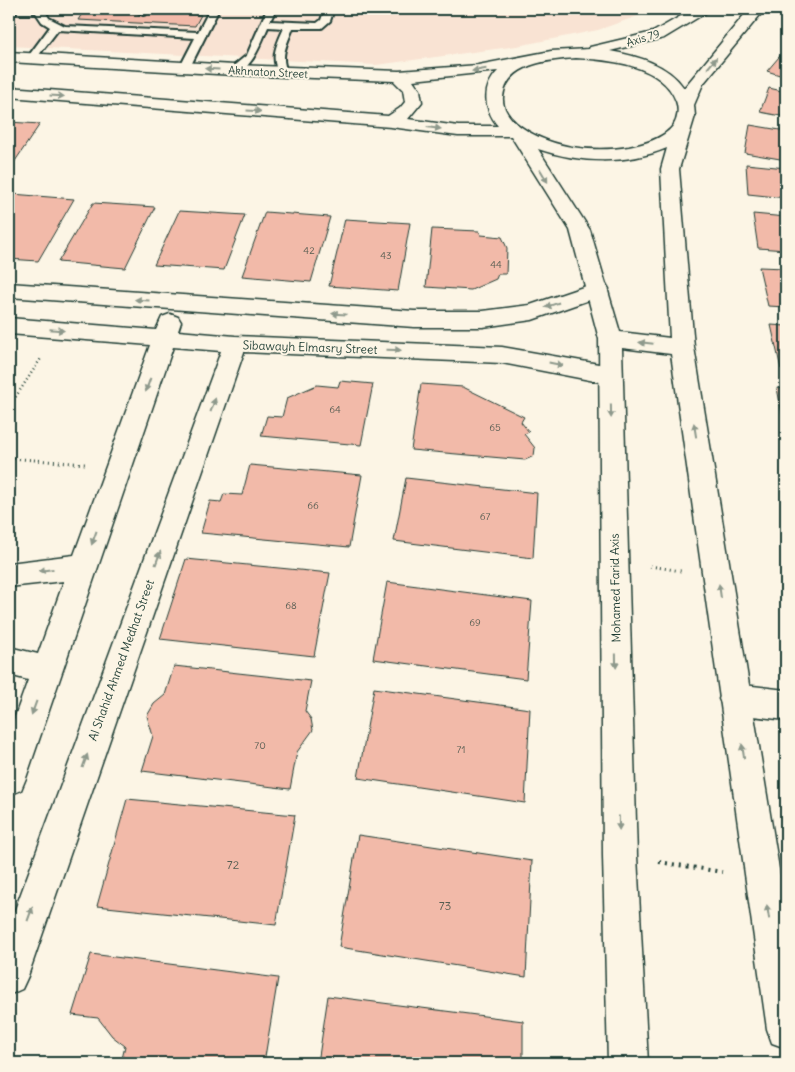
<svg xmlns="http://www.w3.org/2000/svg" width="795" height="1072" viewBox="0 0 795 1072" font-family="Delius,sans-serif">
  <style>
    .built { fill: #f9e3d3 }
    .building { fill: #f2baa9; stroke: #1f3d34 }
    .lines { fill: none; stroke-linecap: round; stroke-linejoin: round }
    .service-casing { stroke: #1f3d34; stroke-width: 4 }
    .minor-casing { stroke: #1f3d34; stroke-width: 3 }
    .secondary-casing { stroke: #1f3d34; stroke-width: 3 }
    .path-far2 { stroke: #1f3d34; stroke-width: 2.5; stroke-dasharray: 1 3; stroke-linecap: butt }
    .path-far1 { stroke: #1f3d34; stroke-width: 3; stroke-dasharray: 1 4; stroke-linecap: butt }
    .path { stroke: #1f3d34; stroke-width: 4; stroke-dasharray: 2 5; stroke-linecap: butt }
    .service { fill: #fcf5e5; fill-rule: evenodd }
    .minor { fill: #fcf5e5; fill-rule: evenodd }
    .secondary { fill: #fcf5e5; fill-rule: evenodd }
    .oneway { fill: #8e998c }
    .labels { text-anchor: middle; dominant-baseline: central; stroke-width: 4; stroke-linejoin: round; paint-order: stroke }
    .number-label { font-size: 10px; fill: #545c51 }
    .far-street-label { font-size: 11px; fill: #1f3d34; stroke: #fcf5e5 }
    .street-label { font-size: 12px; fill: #1f3d34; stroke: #fcf5e5 }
    .near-number-label { font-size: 12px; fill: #545c51 }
  </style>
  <rect width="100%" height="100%" fill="#fcf5e5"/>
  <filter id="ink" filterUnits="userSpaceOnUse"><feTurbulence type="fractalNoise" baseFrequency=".02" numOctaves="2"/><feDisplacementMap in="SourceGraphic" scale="10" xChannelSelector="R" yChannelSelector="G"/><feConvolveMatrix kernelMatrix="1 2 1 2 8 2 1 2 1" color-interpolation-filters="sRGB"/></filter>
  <g filter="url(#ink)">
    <path class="built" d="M9,9H658L598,30L517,46L376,65L9,46Z"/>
    <path class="building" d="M85,9L201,15L195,26L78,20Z
      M785,50L786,77L767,71Z
      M769,88L786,92V117L760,112Z
      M9,122L40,124L9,170Z
      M750,125L786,131V160L745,153Z
      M746,164L786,168V198L748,194Z
      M12,194L74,199L38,261L9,259V199Z
      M93,203L155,207L125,268L58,262Z
      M179,211L245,215L224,270L154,265Z
      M265,212L330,217L311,282L242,276Z
      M753,214L786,217V250L758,248Z
      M345,219L410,223L398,291L329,286Z
      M432,229L479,231L481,235L502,237L507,248L506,274H498L496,279L471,290L426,287Z
      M759,267L786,268V307L768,306Z
      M771,325L786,326V369H781Z
      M340,381L373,384L361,445L261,436L267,416L282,417L287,398L317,385L338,387Z
      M421,384L463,387L524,417L521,422L529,432L524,434L535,448L534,456L525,460L411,450Z
      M777,388L786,389V434Z
      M250,465L362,475L349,547L201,533L210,501L221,502L224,494L242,495Z
      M406,478L537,493L533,558L394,541Z
      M186,559L330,573L314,656L160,639Z
      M387,582L532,601L526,679L373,659Z
      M174,666L311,681L305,711L311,719L313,730L297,752L290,789L142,771L153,736L147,716L154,704L165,695Z
      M374,688L530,709L525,803L358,778Z
      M127,799L295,815L276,925L97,906Z
      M358,835L532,861L526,977L339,947Z
      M91,954L278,978L264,1063H121L125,1046L112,1036L98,1018L72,1015Z
      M328,996L523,1021V1063H318Z"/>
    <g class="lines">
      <g class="service-casing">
        <path id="service" d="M9,9H44L49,18L65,26L198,32L210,9H219L190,67L185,70L180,67L195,38L58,30L35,60H29L27,58L50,27L42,22L36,13H9Z
          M140,9H149L146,14L143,15L138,12Z
          M267,9H276L270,21L317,23L321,20L325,9H334L330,21L322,28H293C287,44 279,57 288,73L286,75H280C269,58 277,44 284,28L268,27C262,41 250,76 231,72V68L247,55Z"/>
      </g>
      <g class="minor-casing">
        <path id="minor" d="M598,282L606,284L609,289L606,294L532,320L483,327H414L9,297V283L414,311H483L530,305Z
          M170,314L178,317L181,322L178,331L235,336L502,347L610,366L618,369L622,375L618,381L610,384L502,363L244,352L28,976L22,989L9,995V926L221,351L173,347L26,778L21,790L9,795V733L28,680L9,675V647L38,654L64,581L9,587V563L74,555L150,345L9,334V318L156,330L162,317Z
          M735,684L786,690V720L735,714L724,710L719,699L724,688Z"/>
      </g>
      <g class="secondary-casing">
        <path id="secondary" d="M693,9H712L664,38L610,51C637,56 668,64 684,88L749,9H765L703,84L694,105L695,116L679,169L694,347L786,912V1048L772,1043L767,1029L671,354L622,348L637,856L648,1063H608L603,856L599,339L570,230L511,136H458L391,127L9,97V87L388,116L400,108L405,102L403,90L394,81L234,75L9,62V52L234,65L399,71L478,65L551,51L589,49L590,47L653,32ZM576,58C609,60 662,64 676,101C679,109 678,119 673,126C663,139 644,144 629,147C591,153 547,148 516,123C509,117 502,108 503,97C507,63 548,60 576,58ZM498,71C481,88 484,109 498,126H458L408,119L422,102L420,90L413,80ZM667,148L661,169L670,338L620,332L590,230L538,149C579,163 626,165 667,148Z"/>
      </g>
      <path class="path-far2" d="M9,407L42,357"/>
      <path class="path-far1" d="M9,458L85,464
        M650,566L681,571"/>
      <path class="path" d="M659,862L722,872"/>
      <use href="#service" class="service"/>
      <use href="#minor" class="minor"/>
      <use href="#secondary" class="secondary"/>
    </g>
    <defs><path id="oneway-solid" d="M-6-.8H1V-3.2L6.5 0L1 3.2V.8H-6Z" transform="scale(1.25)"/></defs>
    <g class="oneway">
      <use href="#oneway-solid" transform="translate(712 63) rotate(-50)"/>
      <use href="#oneway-solid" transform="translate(212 69) rotate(-177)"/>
      <use href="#oneway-solid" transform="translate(479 70) rotate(171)"/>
      <use href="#oneway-solid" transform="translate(57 96) rotate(4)"/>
      <use href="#oneway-solid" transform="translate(254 111) rotate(4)"/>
      <use href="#oneway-solid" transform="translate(434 128) rotate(7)"/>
      <use href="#oneway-solid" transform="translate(544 176) rotate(59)"/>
      <use href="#oneway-solid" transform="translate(142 300) rotate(-176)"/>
      <use href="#oneway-solid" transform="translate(552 305) rotate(161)"/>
      <use href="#oneway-solid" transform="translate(339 314) rotate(-176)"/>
      <use href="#oneway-solid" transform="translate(57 330) rotate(5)"/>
      <use href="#oneway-solid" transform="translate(646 343) rotate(-174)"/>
      <use href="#oneway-solid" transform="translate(394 350) rotate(2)"/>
      <use href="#oneway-solid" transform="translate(556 364) rotate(11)"/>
      <use href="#oneway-solid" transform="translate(148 385) rotate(109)"/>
      <use href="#oneway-solid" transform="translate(213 405) rotate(-70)"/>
      <use href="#oneway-solid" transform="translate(611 411) rotate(89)"/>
      <use href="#oneway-solid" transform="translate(695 430) rotate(-99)"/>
      <use href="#oneway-solid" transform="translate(94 538) rotate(110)"/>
      <use href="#oneway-solid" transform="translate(158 558) rotate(-70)"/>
      <use href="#oneway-solid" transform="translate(46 570) rotate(173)"/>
      <use href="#oneway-solid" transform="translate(720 591) rotate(-98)"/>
      <use href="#oneway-solid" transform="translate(616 661) rotate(89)"/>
      <use href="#oneway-solid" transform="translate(34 708) rotate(110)"/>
      <use href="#oneway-solid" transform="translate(743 751) rotate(-99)"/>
      <use href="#oneway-solid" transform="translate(85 761) rotate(-70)"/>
      <use href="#oneway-solid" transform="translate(619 823) rotate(89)"/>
      <use href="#oneway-solid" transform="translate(768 912) rotate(-99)"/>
      <use href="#oneway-solid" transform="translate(30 914) rotate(-70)"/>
    </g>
  </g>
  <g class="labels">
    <g class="number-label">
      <text x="309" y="250">42</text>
      <text x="386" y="255">43</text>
      <text x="496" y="264">44</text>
      <text x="335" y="409">64</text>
      <text x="495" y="427">65</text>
      <text x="313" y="505">66</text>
      <text x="485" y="516">67</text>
      <text x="291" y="605">68</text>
      <text x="475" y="622">69</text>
      <text x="260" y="745">70</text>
      <text x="461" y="749">71</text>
    </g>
    <g class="far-street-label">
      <text transform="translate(643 38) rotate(-17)">Axis 79</text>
      <text transform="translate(268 72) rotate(3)">Akhnaton Street</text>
    </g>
    <g class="street-label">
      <text transform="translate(310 347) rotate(2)">Sibawayh Elmasry Street</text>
      <text transform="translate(615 588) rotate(-91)">Mohamed Farid Axis</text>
      <text transform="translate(121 660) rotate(-70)">Al Shahid Ahmed Medhat Street</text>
    </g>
    <g class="near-number-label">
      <text x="233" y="864">72</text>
      <text x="445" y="905">73</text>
    </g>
  </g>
  <rect width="795" height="1072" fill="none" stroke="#fcf5e5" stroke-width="30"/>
  <rect x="15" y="15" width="765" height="1042" fill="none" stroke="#1f3d34" stroke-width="2" filter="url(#ink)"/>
</svg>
